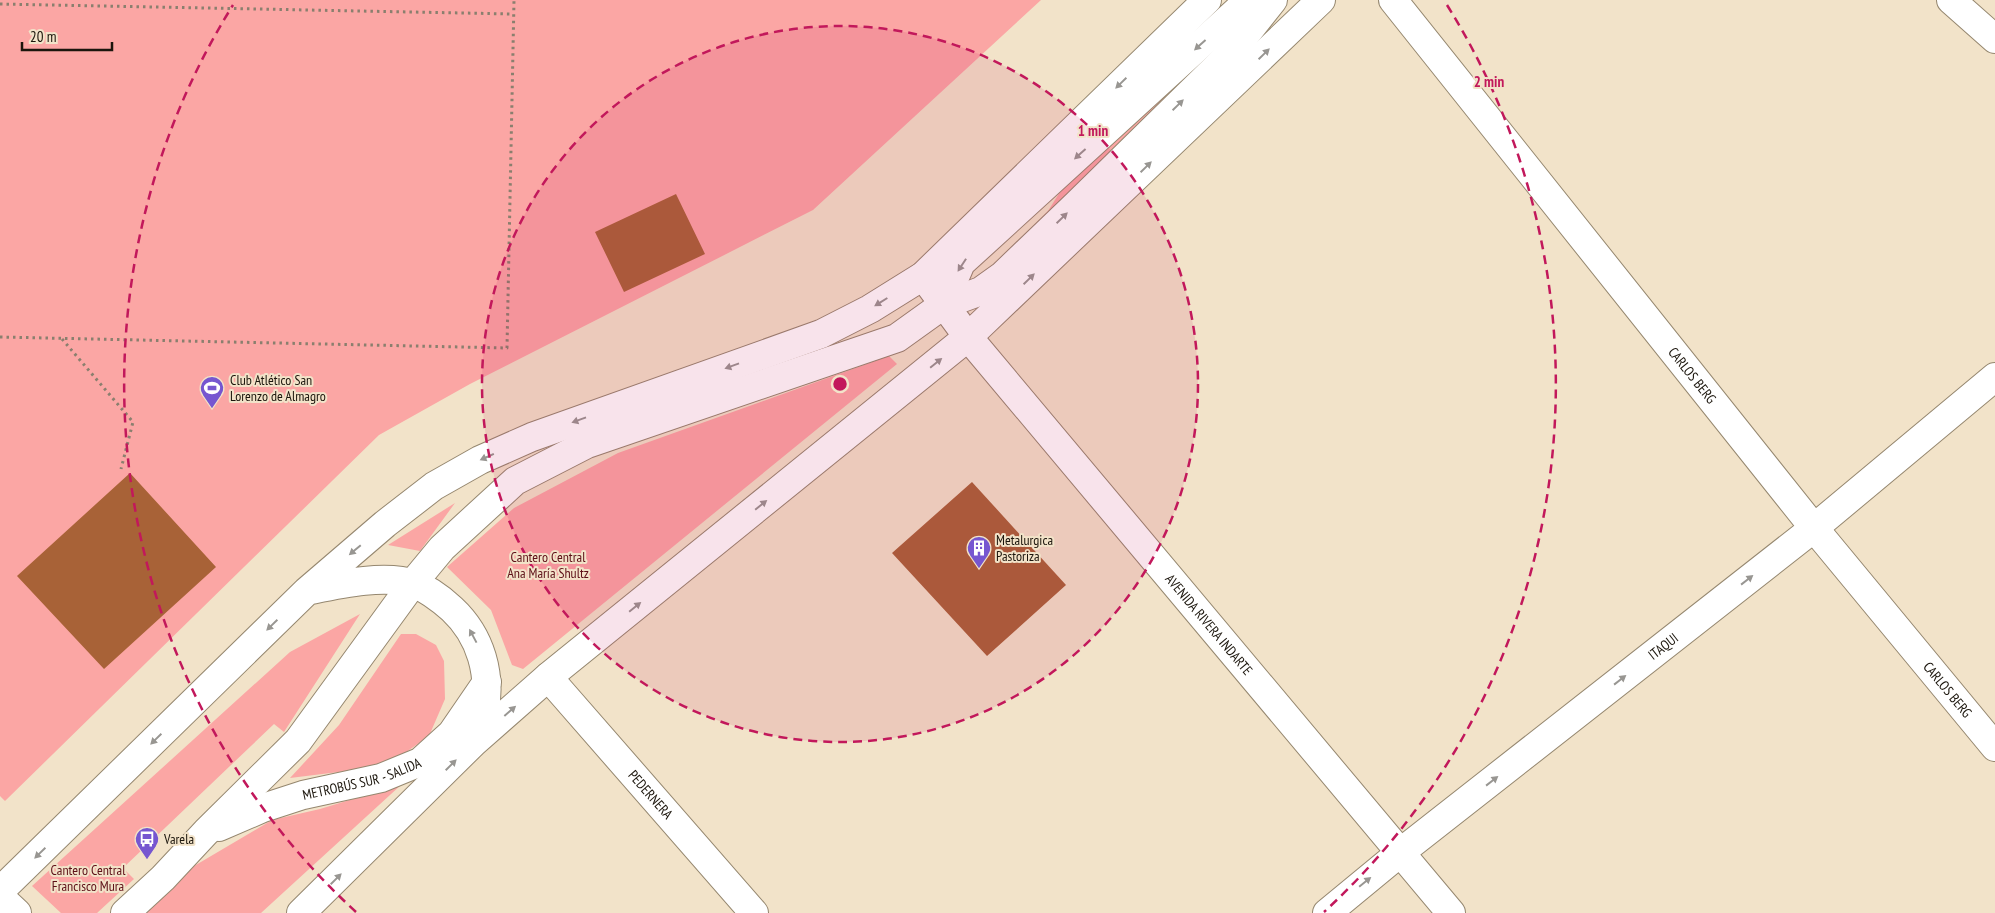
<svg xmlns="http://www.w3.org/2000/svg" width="1995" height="913" viewBox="0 0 1995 913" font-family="'PT Sans Narrow',sans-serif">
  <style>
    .green { fill: #fba6a4 }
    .building { fill: #a86237 }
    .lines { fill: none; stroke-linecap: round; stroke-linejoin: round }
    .minor-casing { stroke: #95876f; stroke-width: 30 }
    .major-casing { stroke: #95876f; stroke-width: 30 }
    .path { stroke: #8a7f6e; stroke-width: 3; stroke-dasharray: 2.5 4; stroke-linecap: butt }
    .minor { stroke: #fff; stroke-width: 28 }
    .major { stroke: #fff; stroke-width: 28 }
    .oneway { fill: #989692 }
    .ring { fill: none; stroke: #c2185b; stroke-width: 2.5; stroke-dasharray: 9 6 }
    .labels { text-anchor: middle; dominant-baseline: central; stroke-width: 4; stroke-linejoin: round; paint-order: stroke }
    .street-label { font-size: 14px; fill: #1b150c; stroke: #f2e3c9 }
    .poi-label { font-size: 14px; fill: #1b150c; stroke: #f2e3c9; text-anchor: start }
    .park-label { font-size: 14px; fill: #5d0f17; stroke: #f2e3c9 }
    .centre { fill: #c2185b; stroke: #f2e3c9; stroke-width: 2.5 }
    .ring-label { font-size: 15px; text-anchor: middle; font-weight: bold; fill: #c2185b; stroke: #f2e3c9; stroke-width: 4; stroke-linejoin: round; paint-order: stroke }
  </style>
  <rect width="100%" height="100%" fill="#f2e3c9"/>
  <path class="green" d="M0,0H1041L813,210L470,384L379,435L5,801L0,796Z
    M1249,0L1216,54L1000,260L1048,211L1075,168Z
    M889,356L897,364L523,669L512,665L491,610L447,567L514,508L618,453Z
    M455,503L420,551L388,545Z
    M360,614L284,732L274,724L123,868L134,879L97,913H61L32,886L290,652Z
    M401,634H416L436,645L444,661L445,699L429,736L402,755L363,769L290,778L339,725Z
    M402,784L261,913H145L189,869L272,820L320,809Z"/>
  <path class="building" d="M676,194L705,254L624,292L595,232Z
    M130,473L216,567L104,669L17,576Z
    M972,482L1066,585L987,656L892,553Z"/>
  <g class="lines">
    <g class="minor-casing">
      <g id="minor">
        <path id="s1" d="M1393,0L1814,528L1995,747"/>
        <path d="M1951,0L1995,39"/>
        <path id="s2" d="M923,276L968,337L1451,913"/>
        <path d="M943,305L961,263L1249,0"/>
        <path id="s3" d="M548,677L754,913"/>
        <path id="s4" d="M219,827L263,808L303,795L381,778L420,762L452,733L487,682"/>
        <path d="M125,913L163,878L206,832L298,741L413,583L442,548L515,481L587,444L897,338L943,305L981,291L1002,276L1077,204L1231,53L1273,0"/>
        <path id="s5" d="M1327,913L1401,852L1814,528L1995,377"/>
      </g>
    </g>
    <g class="major-casing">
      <path id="major" d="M311,590C340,584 386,574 414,584C428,589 441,599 452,609C481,636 492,675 484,714C481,724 477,734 473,743
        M0,891L307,591L385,524L434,486L480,460L532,437L821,334L870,309L923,276L1207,0
        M0,897L17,913
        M301,913L473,743L548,677L968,337L1321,0"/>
    </g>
    <path class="path" d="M0,4L513,14
      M0,337L507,348L514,0
      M62,339L133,422L121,469"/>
    <use href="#minor" class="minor"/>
    <use href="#major" class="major"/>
  </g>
  <defs><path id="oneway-solid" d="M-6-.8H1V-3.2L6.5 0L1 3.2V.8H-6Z" transform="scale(1.25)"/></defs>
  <g class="oneway">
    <use href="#oneway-solid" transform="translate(1200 45) rotate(138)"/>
    <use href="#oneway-solid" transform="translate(1264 54) rotate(-44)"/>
    <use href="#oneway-solid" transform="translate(1121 83) rotate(136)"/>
    <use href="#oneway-solid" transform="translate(1178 105) rotate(-44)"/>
    <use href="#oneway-solid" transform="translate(1080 154) rotate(138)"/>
    <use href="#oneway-solid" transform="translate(1146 167) rotate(-44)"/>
    <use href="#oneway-solid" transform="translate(1062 218) rotate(-44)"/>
    <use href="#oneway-solid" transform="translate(962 265) rotate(123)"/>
    <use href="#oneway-solid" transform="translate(1029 279) rotate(-44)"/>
    <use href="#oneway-solid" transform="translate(881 302) rotate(148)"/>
    <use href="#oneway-solid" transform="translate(936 363) rotate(-39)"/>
    <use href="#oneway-solid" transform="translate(732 366) rotate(160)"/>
    <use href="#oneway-solid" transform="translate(579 420) rotate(160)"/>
    <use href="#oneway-solid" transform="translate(487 457) rotate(156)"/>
    <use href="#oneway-solid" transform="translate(761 505) rotate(-39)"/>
    <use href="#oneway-solid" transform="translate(355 550) rotate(140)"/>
    <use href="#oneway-solid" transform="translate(1747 580) rotate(-38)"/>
    <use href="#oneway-solid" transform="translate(635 607) rotate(-39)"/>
    <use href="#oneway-solid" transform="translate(272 625) rotate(136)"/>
    <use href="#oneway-solid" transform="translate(473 636) rotate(-118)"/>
    <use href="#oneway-solid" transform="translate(1620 680) rotate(-38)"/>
    <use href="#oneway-solid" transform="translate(510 711) rotate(-41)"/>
    <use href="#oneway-solid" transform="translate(156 739) rotate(136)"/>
    <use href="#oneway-solid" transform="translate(451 765) rotate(-45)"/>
    <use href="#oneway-solid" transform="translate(1492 781) rotate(-38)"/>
    <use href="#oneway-solid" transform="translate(40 853) rotate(136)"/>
    <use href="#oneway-solid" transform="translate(336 879) rotate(-45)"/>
    <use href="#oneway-solid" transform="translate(1365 882) rotate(-39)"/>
  </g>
  <circle cx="840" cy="384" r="358" fill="#c2185b" fill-opacity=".12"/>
  <g class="ring">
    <circle cx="840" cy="384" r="358"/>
    <path d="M356 912A716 716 0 0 1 233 5M1447 5A716 716 0 0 1 1324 912"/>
  </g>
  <defs>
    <g id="stadium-pin" transform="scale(1.25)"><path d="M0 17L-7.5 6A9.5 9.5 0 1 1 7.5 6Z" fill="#7656d0" stroke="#f2e3c9"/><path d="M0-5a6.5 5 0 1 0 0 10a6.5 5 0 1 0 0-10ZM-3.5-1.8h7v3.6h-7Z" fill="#fff"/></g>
    <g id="building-pin" transform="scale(1.25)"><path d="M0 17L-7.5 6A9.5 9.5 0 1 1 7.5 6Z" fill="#7656d0" stroke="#f2e3c9"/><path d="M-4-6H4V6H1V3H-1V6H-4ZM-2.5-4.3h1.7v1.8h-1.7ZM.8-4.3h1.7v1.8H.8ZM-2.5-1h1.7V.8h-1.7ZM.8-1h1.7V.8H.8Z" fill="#fff"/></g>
    <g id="bus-pin" transform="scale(1.25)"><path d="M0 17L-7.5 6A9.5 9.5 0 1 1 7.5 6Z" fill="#7656d0" stroke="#f2e3c9"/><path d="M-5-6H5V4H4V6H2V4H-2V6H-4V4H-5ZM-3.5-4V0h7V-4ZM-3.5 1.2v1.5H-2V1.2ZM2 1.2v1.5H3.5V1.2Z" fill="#fff"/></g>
  </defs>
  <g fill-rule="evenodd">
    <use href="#stadium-pin" x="212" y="388"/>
    <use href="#building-pin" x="979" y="548"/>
    <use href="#bus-pin" x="147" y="839"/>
  </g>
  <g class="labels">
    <g class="street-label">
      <text stroke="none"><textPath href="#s1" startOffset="480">CARLOS BERG</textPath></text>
      <text stroke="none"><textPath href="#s2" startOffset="451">AVENIDA RIVERA INDARTE</textPath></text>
      <text stroke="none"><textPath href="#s5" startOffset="429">ITAQUI</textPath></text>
      <text stroke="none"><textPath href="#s1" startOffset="885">CARLOS BERG</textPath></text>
      <text stroke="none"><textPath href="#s4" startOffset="151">METROBÚS SUR - SALIDA</textPath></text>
      <text stroke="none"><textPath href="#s3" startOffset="156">PEDERNERA</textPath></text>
    </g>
    <g class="poi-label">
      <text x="230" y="380">Club Atlético San<tspan x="230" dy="16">Lorenzo de Almagro</tspan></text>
      <text x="996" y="540">Metalurgica<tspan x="996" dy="16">Pastoriza</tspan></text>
      <text x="164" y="839">Varela</text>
    </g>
    <g class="park-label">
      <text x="548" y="557">Cantero Central<tspan x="548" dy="16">Ana María Shultz</tspan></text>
      <text x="88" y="870">Cantero Central<tspan x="88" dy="16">Francisco Mura</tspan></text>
    </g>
  </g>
  <circle cx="840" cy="384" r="8" class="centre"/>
  <g class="ring-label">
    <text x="1489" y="87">2 min</text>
    <text x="1093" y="136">1 min</text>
  </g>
  <path d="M22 42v8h90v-8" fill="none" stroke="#1b150c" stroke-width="2.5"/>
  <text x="30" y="42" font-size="15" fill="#1b150c" stroke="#f2e3c9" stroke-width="4" paint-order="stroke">20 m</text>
</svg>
